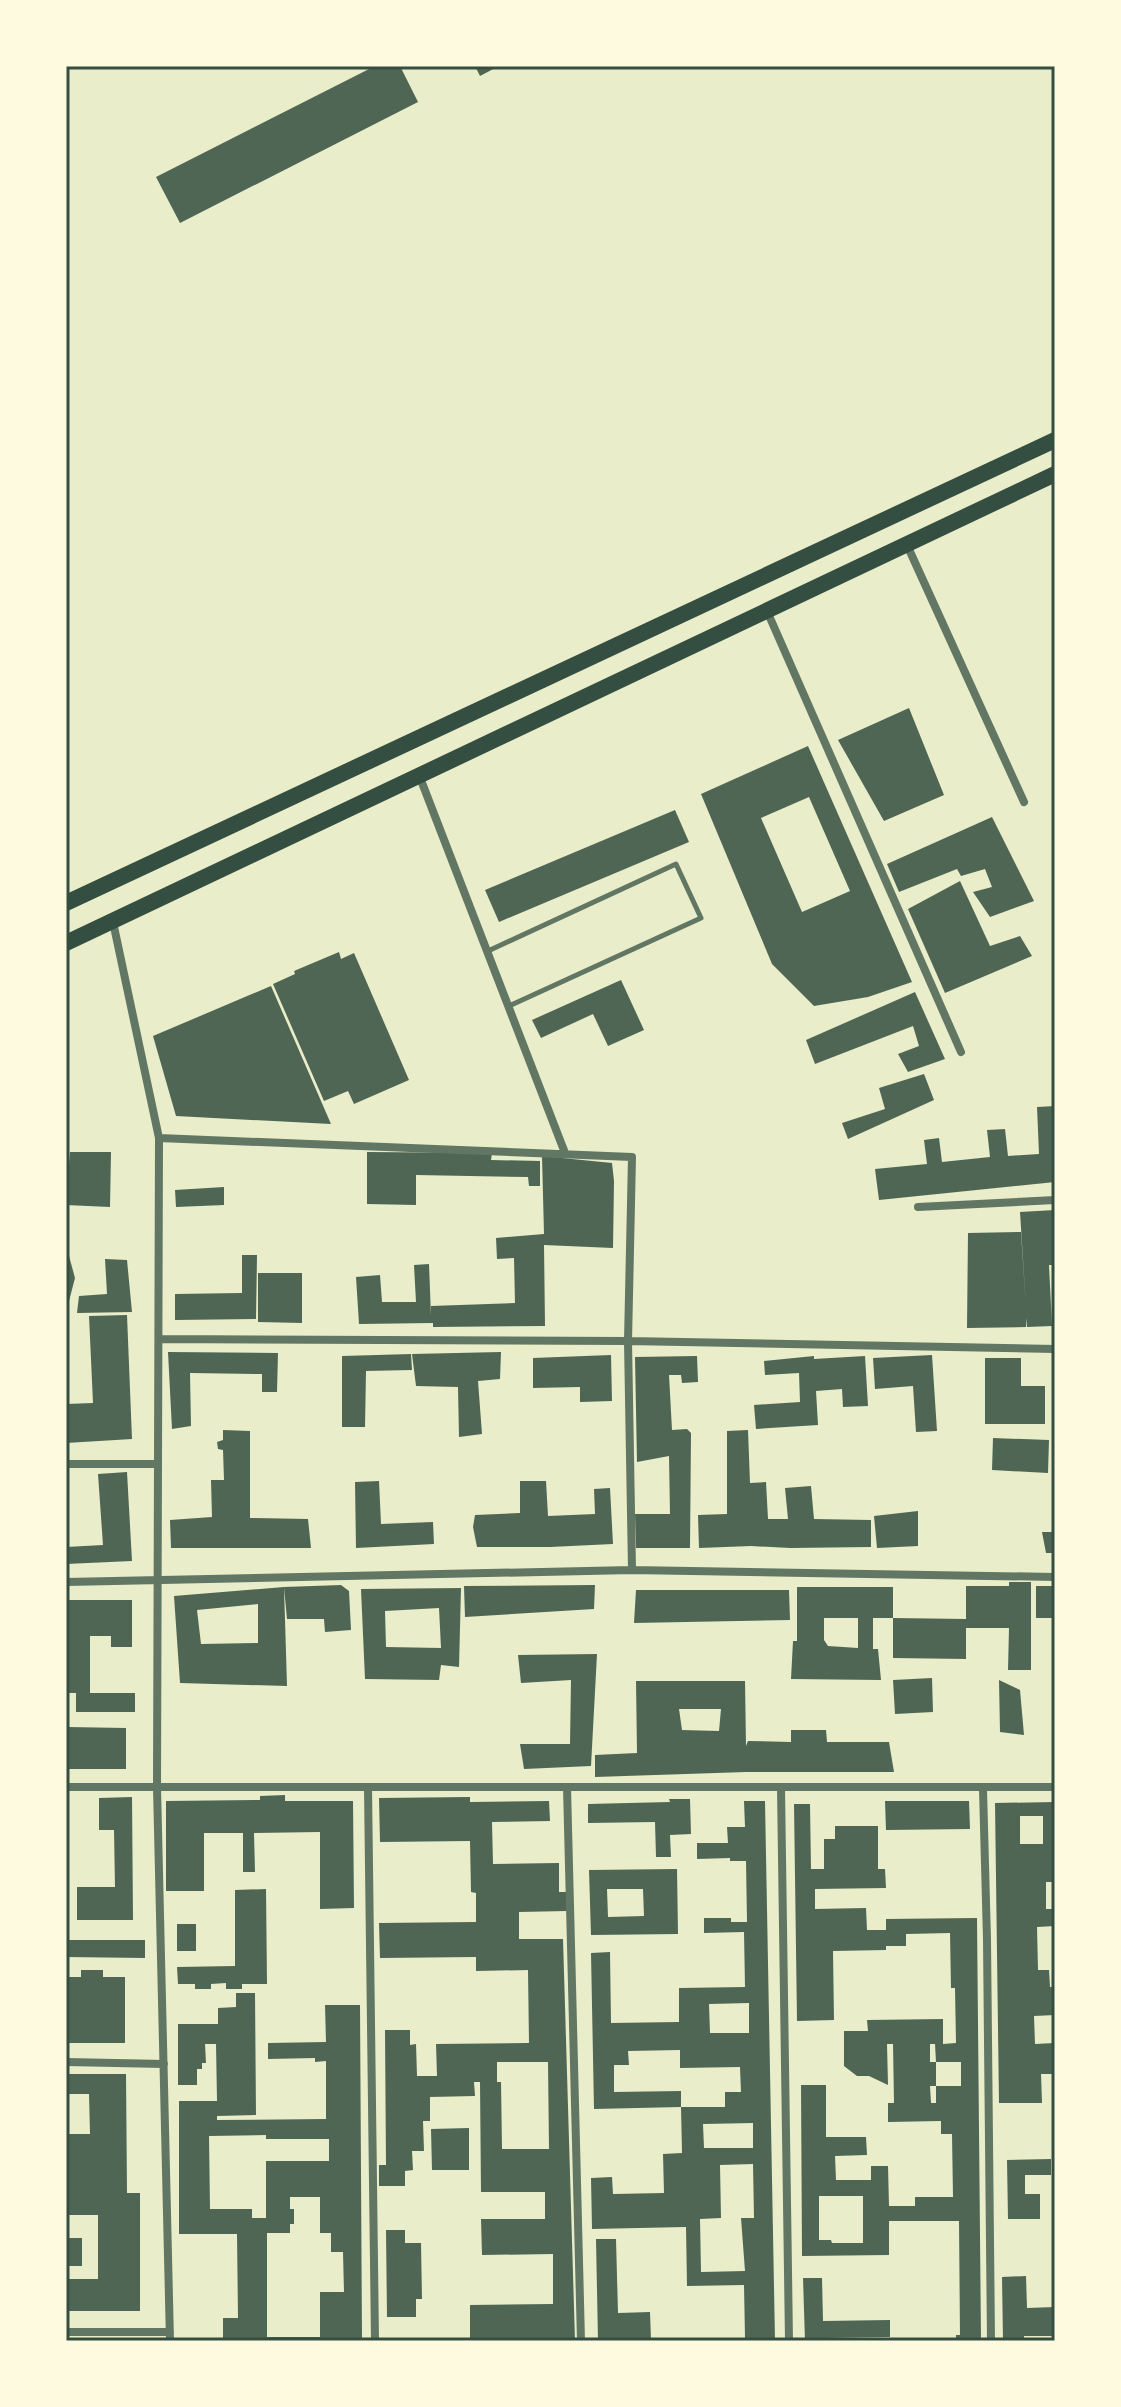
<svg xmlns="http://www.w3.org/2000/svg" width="1121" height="2407" viewBox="0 0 1121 2407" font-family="Mulish,sans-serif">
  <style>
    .building { fill: #4f6655; fill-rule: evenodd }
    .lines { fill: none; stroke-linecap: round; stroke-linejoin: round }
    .service { stroke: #617663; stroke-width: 5 }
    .minor { stroke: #617663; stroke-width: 8 }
    .trunk { stroke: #344e41; stroke-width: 16 }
    .neatline { fill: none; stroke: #344e41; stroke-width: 3 }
  </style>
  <rect width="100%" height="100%" fill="#e9edc9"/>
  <path class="building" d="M375,66H400L418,102L180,223L156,177Z
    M475,66H499L480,76Z
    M909,708L944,795L884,821L838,740Z
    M808,746L912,982L868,997L814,1006L772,964L701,794ZM809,797L850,891L802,912L761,818Z
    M675,810L689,842L499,922L485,890Z
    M992,817L1034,901L990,917L973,892L992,887L985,869L961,876L957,869L899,892L887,864Z
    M960,881L990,946L1020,936L1032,956L945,993L908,909Z
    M339,952L341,959L354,953L409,1080L354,1104L348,1091L324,1101L273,984L295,974L294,971Z
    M621,980L644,1030L608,1046L593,1014L541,1038L532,1020Z
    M271,986L331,1124L176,1116L153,1036Z
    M915,992L945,1059L908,1072L898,1054L919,1046L913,1026L815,1064L806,1040Z
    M924,1074L934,1100L848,1139L842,1123L885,1109L879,1088Z
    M1055,1106V1182L879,1200L875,1169L927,1164L924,1140L939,1138L942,1162L990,1157L987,1130L1005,1129L1008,1156L1039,1154L1037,1107Z
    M70,1152H111L110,1207L66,1205Z
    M367,1152L492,1153L491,1160L540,1161V1186H529L528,1177L416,1175V1205L367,1204Z
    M542,1156L612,1163L614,1181L613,1248L544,1245L545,1326L433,1327V1323L359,1324L356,1277L380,1275L382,1302H416L414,1265L429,1264L431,1316V1306L515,1303L514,1258L497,1259L496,1238L544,1234Z
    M224,1187V1205L176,1207L175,1190Z
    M1055,1210V1265H1049L1052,1326L1027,1327V1318L1026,1327L967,1328L968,1233L1021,1232L1026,1307L1020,1212Z
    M66,1245L75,1278L69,1301H66Z
    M242,1255H257L256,1319L175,1320V1294L242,1293Z
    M105,1259L127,1260L132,1312L77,1313L79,1296L107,1294Z
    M258,1273H302V1323L258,1322Z
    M127,1315L132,1439L66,1443V1404L93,1403L89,1316Z
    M168,1352L278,1353L277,1392H262V1374L190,1373L191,1426L172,1429Z
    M501,1352L500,1379L478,1381L482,1434L459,1437L458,1387L416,1386L412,1354Z
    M411,1354L412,1370L366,1371L365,1427H342V1356Z
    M611,1355L612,1401L580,1402V1387L533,1388V1358Z
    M932,1355L937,1431L916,1432L913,1386L875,1389L873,1358Z
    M697,1356L698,1382L682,1383L681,1375H669L672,1430L687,1429L691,1433L690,1548H636L635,1514H670L669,1456L637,1462L635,1357Z
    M814,1356V1359L865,1356L868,1406L843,1407L842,1389L816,1391L818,1425L756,1429L754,1405L800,1402L799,1373L765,1375L764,1361Z
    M985,1358H1021V1386H1045V1424H985Z
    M223,1430L250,1431V1518L308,1519L311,1548H171L170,1520L212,1517L211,1480H224L223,1450L218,1449L217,1442L223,1440Z
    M748,1430L750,1483L766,1482L768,1519H788L785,1488L811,1486L814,1519L871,1520V1547L790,1548L751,1546L699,1548L698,1515L727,1514V1431Z
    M993,1438L1049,1440L1048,1473L992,1470Z
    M127,1472L132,1561L66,1564V1547L103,1545L98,1474Z
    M379,1481L381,1524L433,1522L434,1544L356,1548L355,1482Z
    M520,1481H546L548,1516L595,1514L594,1489L610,1488L613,1544L550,1547H477L473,1527L475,1515L520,1513Z
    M918,1511V1546L877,1548L874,1516Z
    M1042,1532H1055V1553H1046Z
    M1009,1582H1031V1670H1008L1009,1628H966V1659L893,1658V1618L966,1619V1586H1009Z
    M341,1585L349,1591L351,1630L325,1632L324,1619H287L284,1587L287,1686L180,1683L174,1596L284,1587ZM258,1604V1643L201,1644L197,1610Z
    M595,1585L594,1609L465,1617L464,1586Z
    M1036,1586H1055V1618H1036Z
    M797,1587H893V1618H873V1649H878L881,1680L791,1679L793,1641H797ZM824,1618H858V1648L828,1646L824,1640Z
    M461,1588L459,1667L441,1665L439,1680L365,1679L361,1589ZM439,1608L441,1648L386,1647L385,1611Z
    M636,1590H789L790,1620L634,1623Z
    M66,1600H132V1647H111V1636H90V1693H135V1712H76V1693H66Z
    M597,1654L591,1766L524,1769L520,1744H570L571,1680L521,1683L518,1655Z
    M932,1678L933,1712L895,1714L893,1680Z
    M999,1680L1020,1690L1024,1735L1000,1732Z
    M636,1681H745L746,1746L748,1741L791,1742V1730H826L827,1742H889L894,1772H746L595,1777V1755L637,1753ZM679,1709H721L719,1731L682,1730Z
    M68,1727L126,1728V1769H66Z
    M285,1795V1801H353L354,1908L320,1909V1832L254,1833L255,1872H243V1833H204V1891H166V1801L260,1800V1796Z
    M132,1797L133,1920H77V1887H115L114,1830H99V1798Z
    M470,1797V1802L549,1801L550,1821L492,1822L493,1864L559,1863V1892H566L567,1911L519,1912V1939H563L575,2341H470V2305L553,2304V2254L482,2255L481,2219H545V2192H481L480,2082H474L475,2096L430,2097V2121H423L424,2151H412L413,2170L405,2171V2186H379V2165H386L385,2030H410V2045L416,2044L417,2076H437L436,2044L529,2043L528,1970L476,1971V1957L380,1958L379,1923L476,1922V1893L471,1892L470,1841L380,1842L379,1798ZM497,2062H548L549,2149H502L501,2082H497Z
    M669,1799H690L691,1834L670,1835L671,1857H656L655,1822L588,1823V1804L670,1802Z
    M744,1801H765L775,2341H727V2338H745L744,2285L687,2286L686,2227L592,2229L591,2178L612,2177L613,2194L664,2193L663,2154L682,2153L681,2107L594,2109L591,1953L610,1952L611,2023L679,2022V1988L745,1987L744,1932L704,1933V1918H731V1922H747L746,1861H730V1858L697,1859V1843H728L727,1827H745ZM749,2003V2033H710L709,2004ZM680,2050V2068L740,2067L741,2092H725V2107H681V2091L614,2092V2065H629L628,2051ZM753,2123V2148H704L703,2124ZM753,2164L754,2218H741L745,2271L701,2272L700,2219L721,2218L720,2165Z
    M885,1801H969L970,1829L886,1830Z
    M1055,1802V1882H1046V1909H1055V1926L1037,1927L1038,1970H1049L1050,1987H1055V2015L1034,2016L1035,2044L1055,2043V2074H1041L1042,2103H999L995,1803ZM1020,1816H1043V1844H1020Z
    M794,1804H810L811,1869H824V1839H835V1826H878V1869H885L886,1888L815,1889V1909L866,1908L867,1930H886V1919L977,1918L981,2341H956V2335H960L959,2221H889V2255L802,2256L801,2085H826V2137H866L867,2155L835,2156L836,2180H871V2166H888L889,2206H915V2197H953L952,2134H941V2121L888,2122V2103H894L893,2044H887L888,2085L869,2076H857L844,2066V2031H868L867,2020L943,2019V2044L956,2043L955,1988H951L950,1933L906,1934V1946H886V1950L833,1951L834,2020L797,2021ZM930,2044H935L936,2062H961V2086H936V2103H931L930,2086H936V2062H930ZM819,2196H863V2243H832L831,2240H819Z
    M677,1869L678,1934L591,1935L589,1870ZM607,1889H643L644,1916L608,1917Z
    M266,1889L267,1984H242V1989H226V1983L211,1984V1989H195V1984H178L177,1967L235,1966V1890Z
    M177,1924H196V1951H177Z
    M66,1940H145V1958L66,1957Z
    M81,1970H103V1977H125V2043H66V1977H81Z
    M236,1993H255L256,2115L217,2116V2120L326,2119V2061L315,2062V2058L268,2059V2043L326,2042L325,2005H360L362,2341H223V2318H238L237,2234H179V2101H217L216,2044H205L206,2063H202V2069H197V2085H178V2024H218V2008L236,2007ZM266,2135V2139H329V2161H266V2218H252V2209H210L209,2136ZM290,2197H320V2233H331V2252H343L344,2292H320V2337H267V2233H290V2224H294V2209H290Z
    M66,2074H126L127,2193H140V2311H66V2279H98V2215H66V2134H90L89,2094H66Z
    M469,2128V2170H432L431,2129Z
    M1051,2159V2175H1025V2194H1040V2219H1008L1007,2160Z
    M386,2230H405V2243H421L422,2299H416V2317H387Z
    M66,2238H82V2266H66Z
    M596,2239H616L618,2313L650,2312L651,2340L598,2341Z
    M1026,2276L1027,2308L1055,2307V2336H1024V2341H1003L1002,2277Z
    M803,2278H822L823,2321L890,2320V2337L824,2338V2341H805Z"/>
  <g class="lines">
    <path class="service" d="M488,951L676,864L701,918L509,1006"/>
    <path class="minor" d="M907,545L1024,802
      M767,611L961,1052
      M419,775L565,1153
      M113,922L159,1138L157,1787L170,2341
      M159,1138L632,1157L628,1341L632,1570
      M918,1207L1055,1200
      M159,1339L628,1341L1055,1349
      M66,1464H158
      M66,1582L632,1570L1055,1577
      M66,1787H1055
      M368,1787L375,2341
      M567,1787L581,2341
      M781,1788L789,2341
      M983,1789L987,1940L991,2341
      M66,2062L164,2064
      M66,2332H170"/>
    <path class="trunk" d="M66,903L1055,440
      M66,943L1055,474"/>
  </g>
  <rect width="1121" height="2407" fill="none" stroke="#fefae0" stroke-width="136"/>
  <rect x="68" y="68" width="985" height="2271" class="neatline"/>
</svg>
